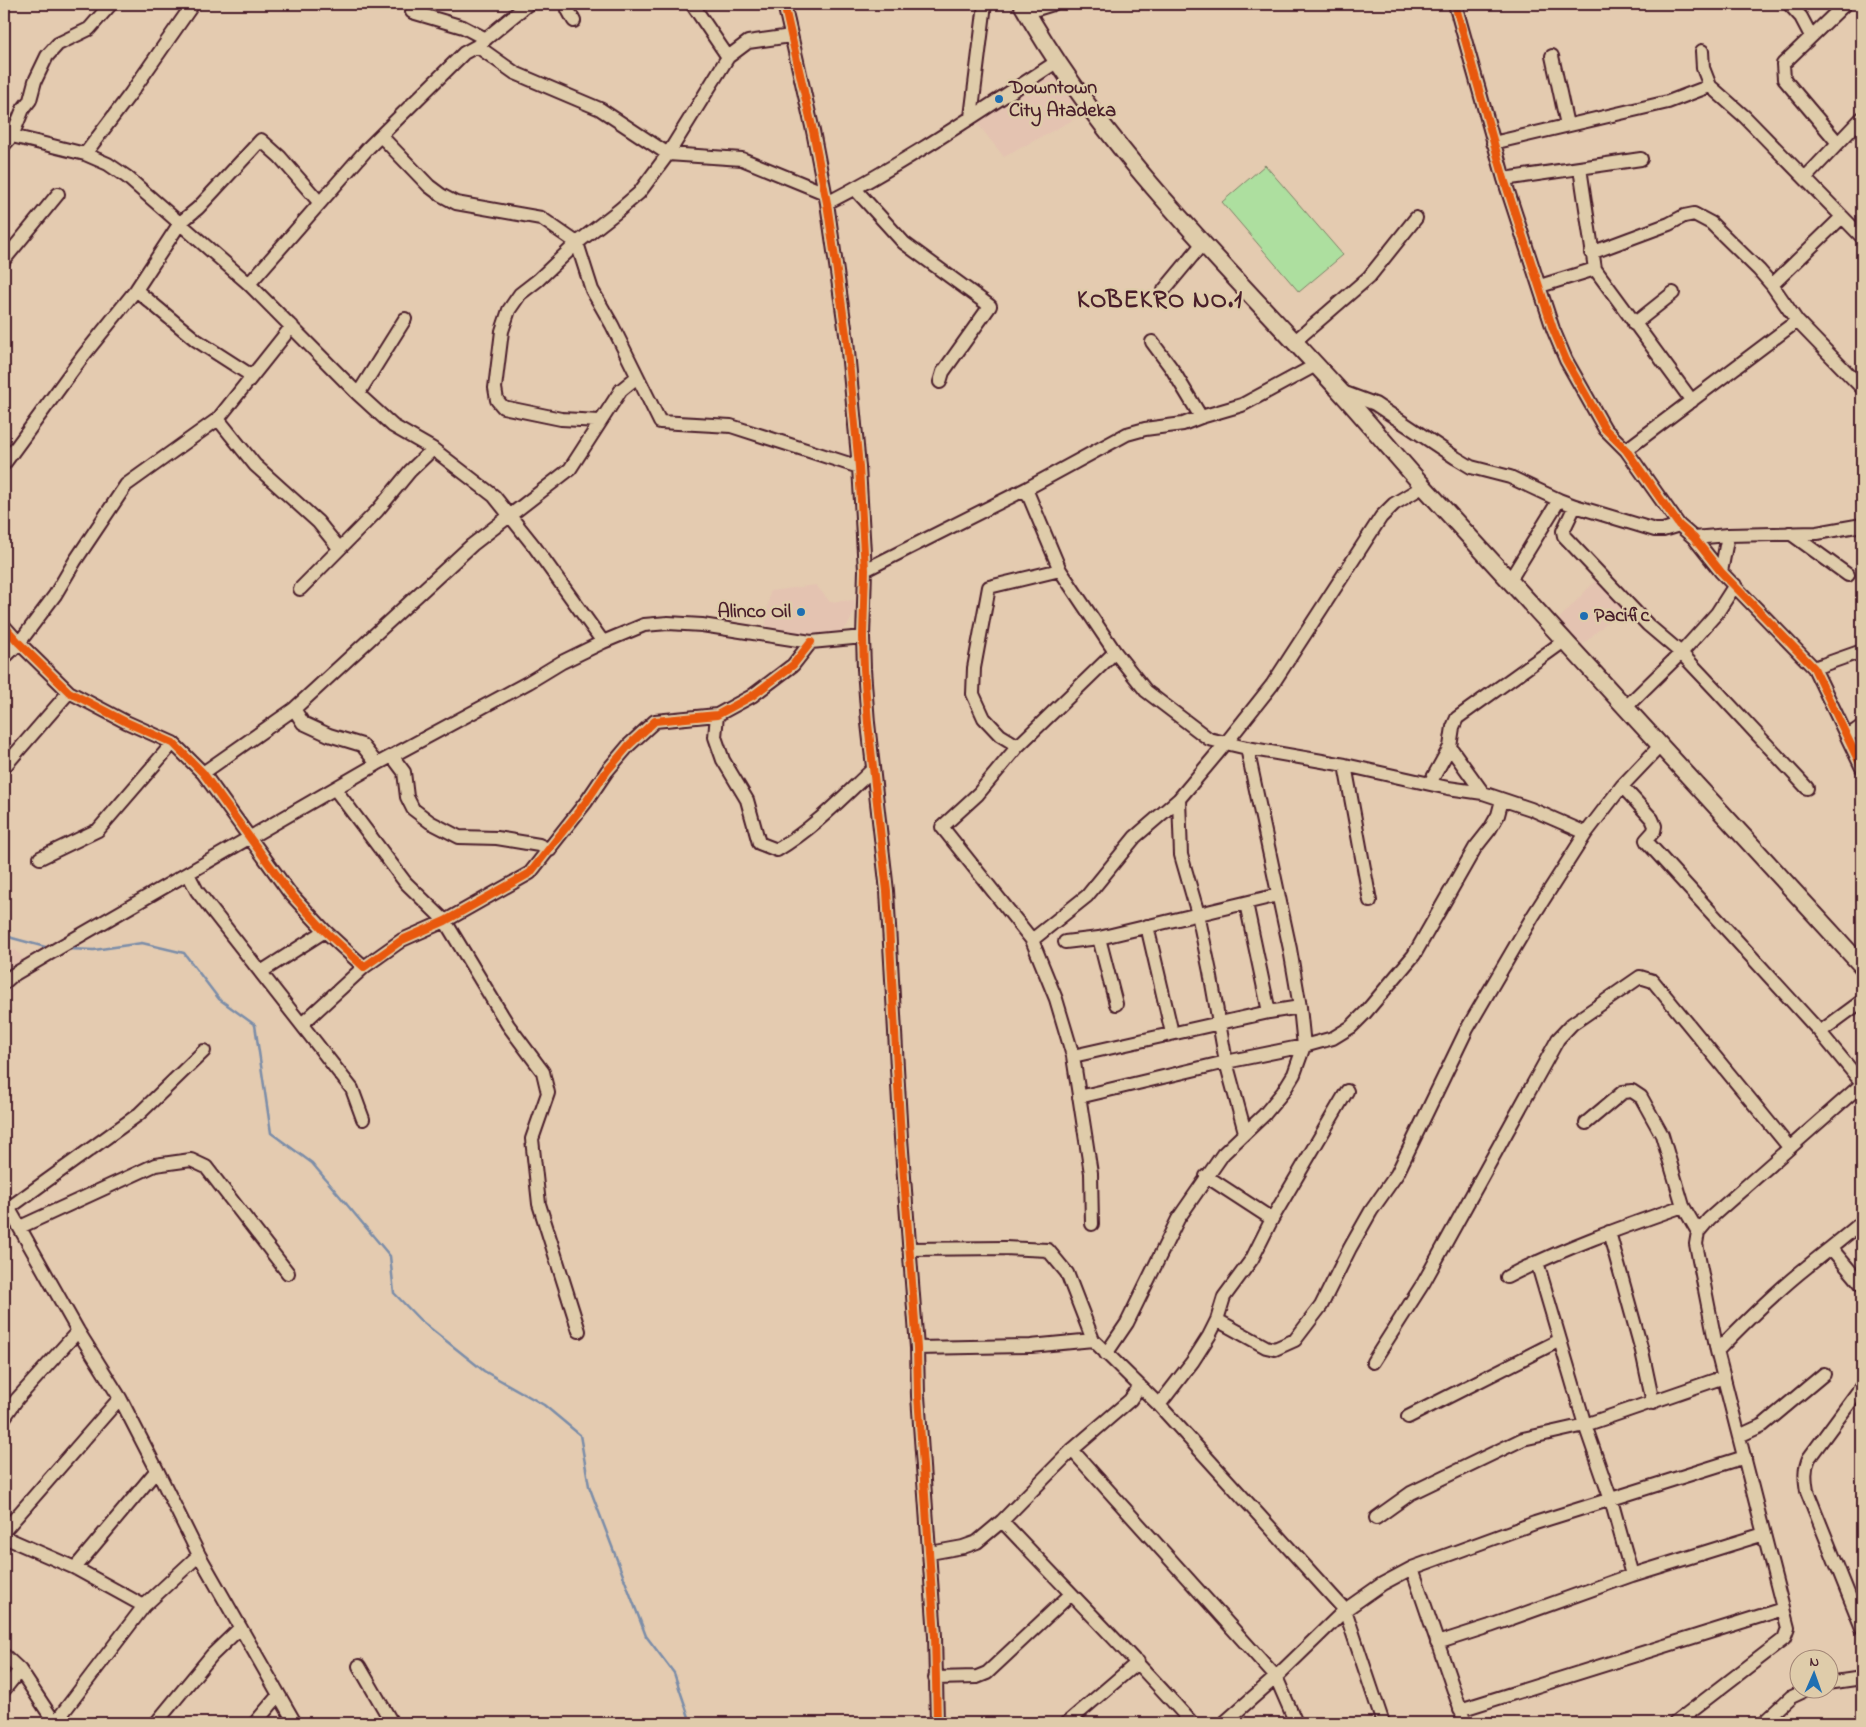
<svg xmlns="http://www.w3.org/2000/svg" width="1866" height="1727" viewBox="0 0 1866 1727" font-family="'Indie Flower',sans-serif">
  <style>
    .built { fill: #e4c3b1 }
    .green { fill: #addf9f; stroke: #7c7f65 }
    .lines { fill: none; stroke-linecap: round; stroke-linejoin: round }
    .stream { stroke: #7b8da8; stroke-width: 2.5 }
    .minor-casing { stroke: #4a1f2b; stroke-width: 16 }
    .major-casing { stroke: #4a1f2b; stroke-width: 20 }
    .minor { stroke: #dfccaa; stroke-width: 12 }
    .major { stroke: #dfccaa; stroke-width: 16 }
    .cycleway-casing { stroke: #dfccaa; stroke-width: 11 }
    .cycleway { stroke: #e8590c; stroke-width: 8 }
    .poi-dot { fill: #1f6fb2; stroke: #dfccaa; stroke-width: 2 }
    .labels { text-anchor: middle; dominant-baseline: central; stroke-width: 5; stroke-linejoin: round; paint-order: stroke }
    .poi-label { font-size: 20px; font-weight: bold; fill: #4a1f2b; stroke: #dfccaa; text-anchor: start }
    .district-label { font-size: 25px; font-weight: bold; letter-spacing: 1px; fill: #4a1f2b; stroke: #dfccaa }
  </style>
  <rect width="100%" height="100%" fill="#e4cbb0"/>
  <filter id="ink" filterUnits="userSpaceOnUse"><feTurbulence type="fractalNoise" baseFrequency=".02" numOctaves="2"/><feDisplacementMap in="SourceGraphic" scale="10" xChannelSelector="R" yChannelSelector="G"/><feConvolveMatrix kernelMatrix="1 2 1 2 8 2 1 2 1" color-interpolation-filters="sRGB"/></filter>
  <g filter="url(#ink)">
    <path class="built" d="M1054,71L1082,115L1004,157L977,123Z
      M1598,578L1624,607L1581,646L1558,620Z
      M816,585L830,602L855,600L854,612L848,625L841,631L822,634L765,629L770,591Z
      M16,950L25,961L4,978V951Z"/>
    <path class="green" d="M1265,165L1343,255L1299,292L1222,202Z"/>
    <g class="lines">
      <path class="stream" d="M4,933L12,938L49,948
        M67,949L94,950L142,943L184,953L219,999L255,1025L271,1133L312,1163L390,1256L394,1293L420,1320L484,1371L544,1405L580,1435L589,1486L646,1636L674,1673L691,1723"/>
      <g class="minor-casing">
        <path id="minor" d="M568,4V10L574,21
          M692,4L728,57
          M784,4L813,131L827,203L847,341L859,467L865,570L863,637L864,669L868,723L887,891L901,1138L917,1348L918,1396L935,1636L937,1723
          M1455,4L1504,179L1553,329L1566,360L1605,429L1626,450L1679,525L1694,538L1721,572L1814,668L1862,768
          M1789,4L1801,17L1811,36
          M412,12L463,27L486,39
          M1027,12L1053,4
          M477,46L515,73L600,109L668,154L742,159L825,193
          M1702,51L1703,68L1710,86L1745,117L1862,237
          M1552,56L1567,125
          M971,117L985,4
          M4,134L85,154L108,164L127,177L249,284L358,394L393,426L433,449L494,496L534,546L603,642
          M381,136L429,186L441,195L456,203L541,218L577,243L592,290L612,325L660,422L731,426L859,467
          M1493,143L1668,102L1710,86
          M1838,143L1784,79L1783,64L1845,4
          M4,145L12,136L23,109L30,100L35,81L47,56L58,44L89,29L111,4
          M85,154L131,93L193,4
          M1580,168L1595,269L1692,401
          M1805,178L1862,118
          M1504,179L1641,159
          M855,189L904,243L990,306L943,372L940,382
          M827,203C907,162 982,110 1058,61
          M1591,253L1669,224L1684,216L1694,214L1711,223L1759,270L1772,285L1797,321L1862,388
          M4,260L58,194
          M249,284L368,148L464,53L477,46L528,4
          M1772,285L1842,217
          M1540,286L1595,269
          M136,290L196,340L252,376
          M1164,290L1203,243
          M1634,324L1673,293
          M1152,342L1172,369L1201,417
          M1294,342L1369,277L1416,218
          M1340,391L1375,404L1456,458L1471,467L1510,477L1559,500L1575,506L1655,530H1663L1679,525
          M358,394L405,319
          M218,419L255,465L318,522L339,548
          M600,421L561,419L503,407L497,400L495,388L502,331L509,310L520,294L538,280L577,243L618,211L639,193L668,154L728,57L748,42L791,36
          M1626,450L1797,321
          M4,464L83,356L136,290L180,223L198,208L261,140L280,157L320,203
          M1026,489L1060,570L1115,652L1146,691L1209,739L1247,748L1345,765L1448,788L1483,793L1531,809L1586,833
          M1575,506L1563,531L1564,536L1648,625L1681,653L1716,690L1807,788
          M1790,533L1848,575
          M1694,538L1728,535L1817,533L1862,525
          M865,570L1026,489L1127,434L1145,429L1183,424L1201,417L1242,405L1316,365
          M1721,572L1728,535
          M1510,580L1559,500
          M300,589L377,511L410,471L433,449
          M4,626L19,643L69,692L126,722L173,743L203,773L289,892L325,931L364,967L402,940L445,921L530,873L586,802L607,771L629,745L655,721L717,715L752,696L793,665L811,642
          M4,658L19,643L55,595L75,561L126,485L218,419L292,326
          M1814,668L1862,651
          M1625,708L1681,653L1717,613L1735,585
          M294,709L303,723L329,735L362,745L377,764
          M717,715L715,737L723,760L747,800L759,843L777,850C813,829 843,797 873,769
          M1848,736L1862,726
          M1018,746L1000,735L984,718L973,694L974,668L989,587L1060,570
          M1450,747L1483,793
          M392,756L404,772L407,797L413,809L430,822L459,837L497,838L539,845L550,850
          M1345,765L1370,901
          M4,767L69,692
          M203,773L294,709L472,545L570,469L621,390L637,377
          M1430,783L1450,747L1453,727L1457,718L1564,641
          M1622,786L1652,819L1655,826L1654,831L1646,840L1647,842L1820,1032L1862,1083
          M335,789L405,882L445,921L508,1025L543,1072L548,1093L532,1139L539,1204L579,1331
          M1179,799L1181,855L1198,914L1210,972L1226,1062L1245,1132
          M40,858L98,830L173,743
          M188,874L197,891L352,1089L363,1119
          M1246,903L1269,1012
          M1147,926L1172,1033
          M1099,938L1116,1004
          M1032,940L1087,896L1135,837L1179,799L1226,743L1272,685L1381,517L1394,504L1424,486
          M1065,942L1099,938L1278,895
          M261,972L325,931
          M4,983L13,975L62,946L377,764L529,682L562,662L603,642L644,625L668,623L702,625L811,642L863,637
          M302,1024L364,967
          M1820,1032L1862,1001
          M1073,1056L1269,1012L1300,1007
          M1079,1097L1226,1062L1304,1046L1333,1038L1351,1027L1365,1013L1414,955L1475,848L1490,829L1498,815L1502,800
          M1586,1123L1623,1092L1632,1091L1641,1097L1662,1135L1683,1206L1698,1232
          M1206,1176L1272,1219
          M4,1200L78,1331L120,1398L157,1470L199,1555L295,1723
          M9,1208L139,1114L204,1051
          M1092,1224L1091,1173L1073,1056L1056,999L1032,940L942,827L978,794L1018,746L1115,652
          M20,1227L155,1165L191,1160L206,1167L288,1273
          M1609,1232L1642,1351L1653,1403
          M1831,1248L1862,1285
          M909,1249L1005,1248L1048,1250L1067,1273L1093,1340L1159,1405L1345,1610L1383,1723
          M1537,1262L1585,1425L1611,1500L1632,1575
          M1507,1277C1563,1248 1623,1227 1683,1206
          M1217,1320L1266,1347L1275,1349L1295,1340L1321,1306L1350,1248L1371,1211L1397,1174L1467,1029L1533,916L1586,833L1622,786L1660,746
          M917,1348L1031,1346L1093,1340
          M1717,1351C1746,1321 1775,1292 1808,1266C1826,1251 1845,1237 1862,1222
          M1106,1354L1127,1323L1178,1219L1223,1154L1264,1115L1283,1092L1294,1074L1304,1046L1300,1007L1290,949L1247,748
          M1373,1362L1424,1282L1558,1039L1572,1024L1640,977L1653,981L1789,1147
          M1862,1386L1809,1458C1804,1469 1805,1479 1807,1491L1862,1628
          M1159,1405L1193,1361L1209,1336L1217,1320L1224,1297L1252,1259L1272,1219L1347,1091
          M1408,1417L1560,1340
          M4,1418L17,1399L78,1331
          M1739,1436L1763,1425L1824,1374
          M1072,1450L1276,1677L1296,1723
          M1376,1518L1411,1493L1523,1439L1585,1425L1724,1377
          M1002,1521C1065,1588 1131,1654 1192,1723
          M4,1531L120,1398
          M4,1537L75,1568L144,1606
          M930,1553L963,1547L977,1542L1002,1521L1072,1450L1130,1400L1140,1386
          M75,1568L157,1470
          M1412,1568L1465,1723
          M1437,1643L1490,1626L1632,1575L1764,1534
          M4,1655L20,1670L55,1723
          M359,1666L392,1723
          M935,1678L977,1677L987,1673L1071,1594
          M1828,1683L1862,1678
          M4,1690L20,1670
          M1460,1710L1783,1609
          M55,1723L144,1606L199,1555
          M156,1723L212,1655L240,1628
          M255,1723L278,1696
          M1067,1723L1138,1662
          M1224,1723L1276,1677L1345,1610L1382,1584L1412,1568L1535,1523L1745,1457
          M1675,1723L1784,1639L1788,1628L1717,1351L1696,1244L1698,1232L1709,1219L1862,1084
          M1763,1723L1791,1697L1806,1690"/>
      </g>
      <g class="major-casing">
        <path id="major" d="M1022,4C1104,150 1227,267 1339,390C1368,422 1395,455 1424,487C1570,646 1716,806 1862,966"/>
      </g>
      <use href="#minor" class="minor"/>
      <use href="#major" class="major"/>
      <g class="cycleway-casing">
        <path id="cycleway" d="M784,4L813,131L827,203L847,341L859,467L865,570L863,637L864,669L868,723L887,891L901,1138L917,1348L918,1396L935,1636L937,1723
          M1455,4L1504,179L1553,329L1566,360L1605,429L1626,450L1679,525L1694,538L1721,572L1814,668L1862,768
          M4,626L19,643L69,692L126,722L173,743L203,773L289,892L325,931L364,967L402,940L445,921L530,873L586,802L607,771L629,745L655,721L717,715L752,696L793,665L811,642"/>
      </g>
      <use href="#cycleway" class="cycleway"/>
    </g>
  </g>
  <g class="poi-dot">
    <circle cx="999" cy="99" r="5"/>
    <circle cx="801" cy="612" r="5"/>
    <circle cx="1584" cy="616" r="5"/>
  </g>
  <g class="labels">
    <g class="poi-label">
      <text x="1009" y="88">Downtown<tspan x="1009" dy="23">City Atadeka</tspan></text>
      <text x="791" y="612" text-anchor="end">Alinco Oil</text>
      <text x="1594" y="616">Pacific</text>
    </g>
    <g class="district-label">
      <text x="1160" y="301">KOBEKRO NO.1</text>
    </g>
  </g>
  <rect width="1866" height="1727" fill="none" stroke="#dfccaa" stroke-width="20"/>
  <rect x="10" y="10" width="1846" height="1707" fill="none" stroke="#4a1f2b" stroke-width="2" filter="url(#ink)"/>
  <g transform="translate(1814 1674) rotate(2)"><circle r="24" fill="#dfccaa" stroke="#a38777"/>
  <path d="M0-4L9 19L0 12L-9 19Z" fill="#1f6fb2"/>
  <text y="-8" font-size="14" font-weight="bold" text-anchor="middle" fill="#4a1f2b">N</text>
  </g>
</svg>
